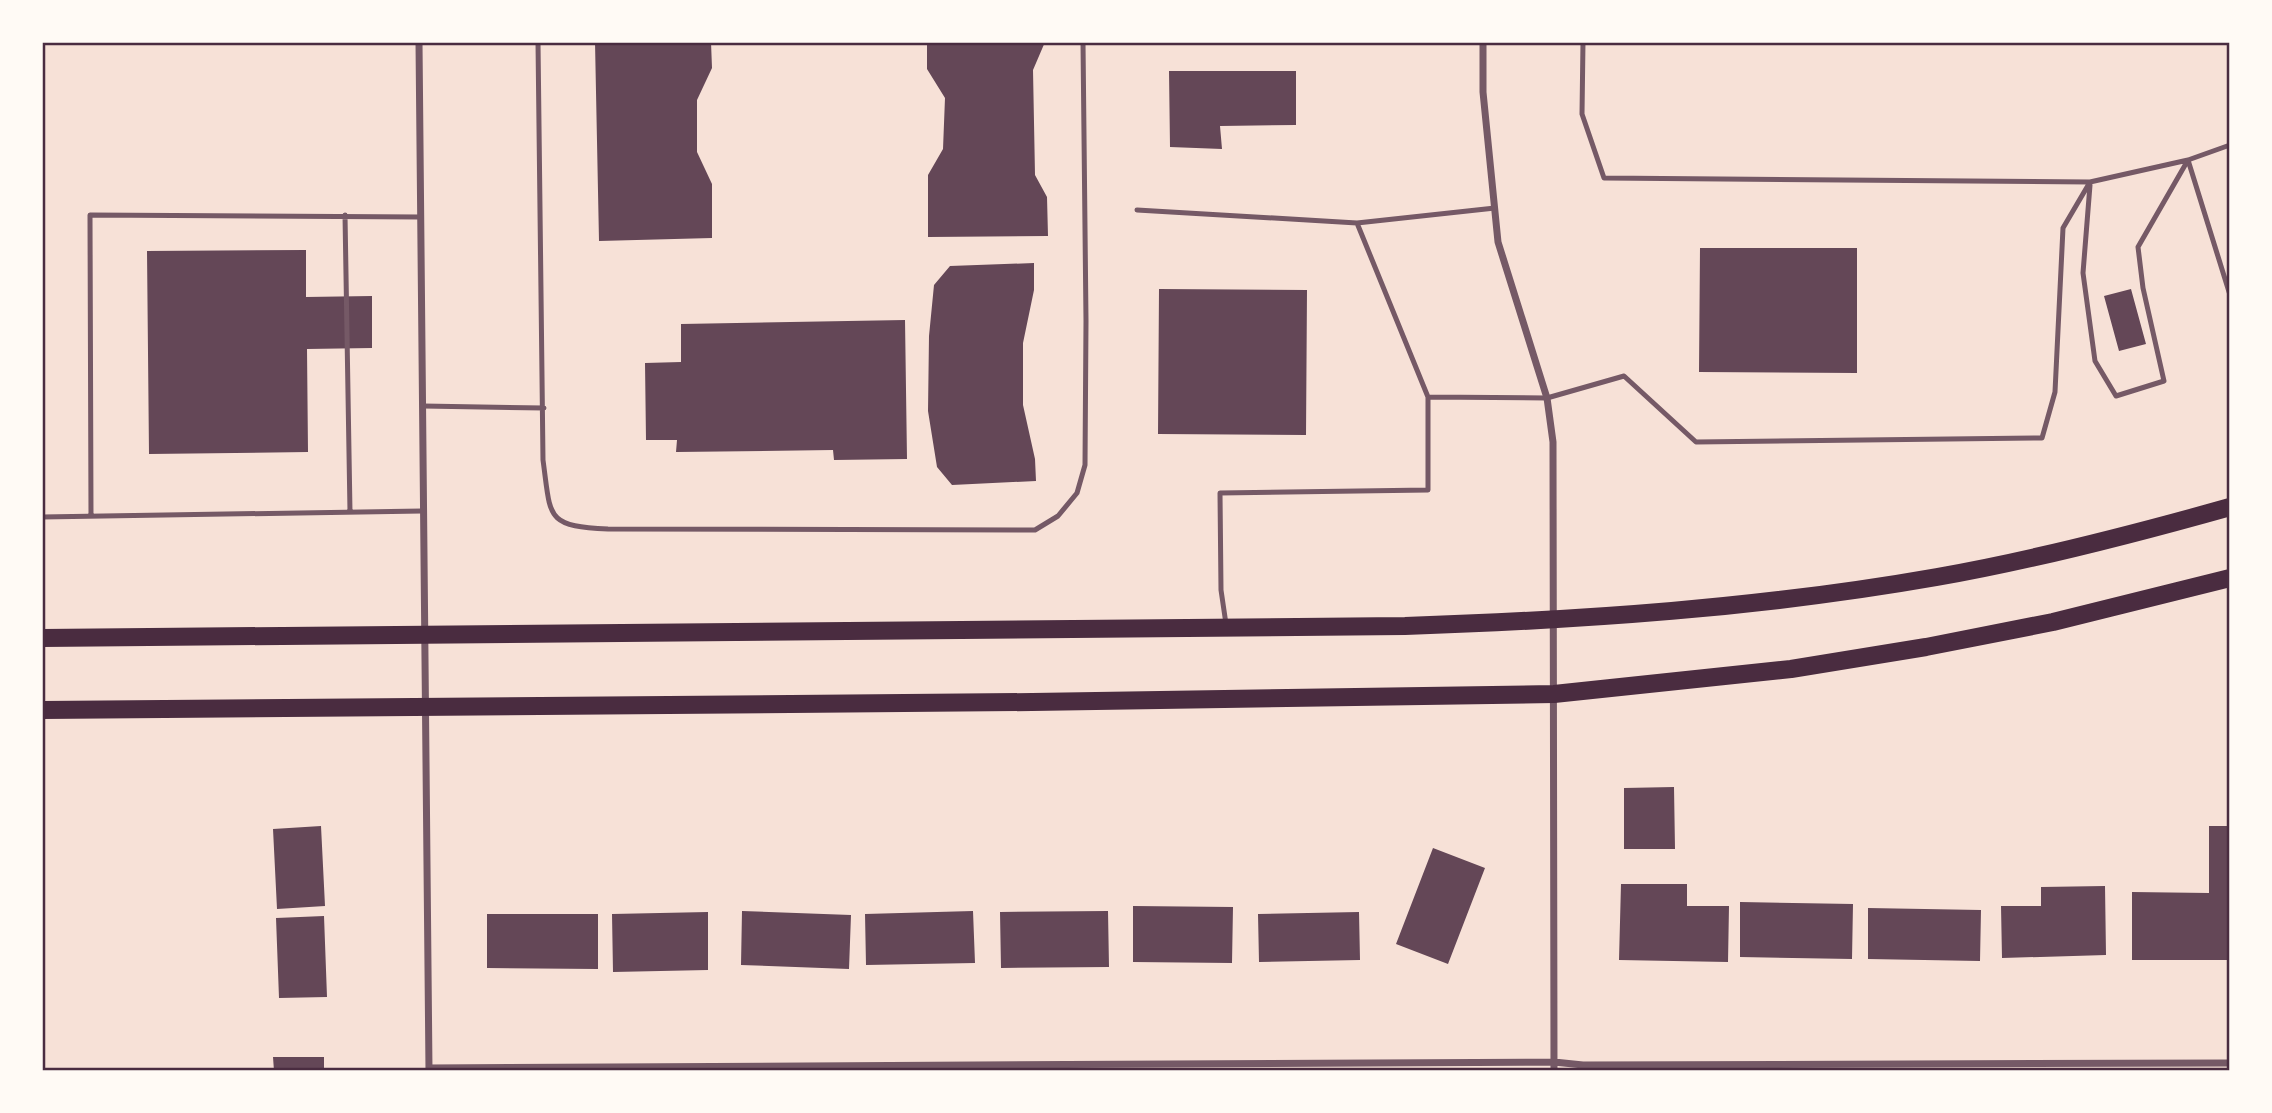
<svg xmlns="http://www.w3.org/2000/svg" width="2272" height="1113" viewBox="0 0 2272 1113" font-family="'Varela Round',sans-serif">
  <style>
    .building { fill: #644757 }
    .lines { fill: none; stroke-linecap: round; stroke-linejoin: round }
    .service { stroke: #755966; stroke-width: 5 }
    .minor { stroke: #755966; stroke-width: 7 }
    .primary { stroke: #4a2c40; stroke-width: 18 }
    .neatline { fill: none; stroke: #4a2c40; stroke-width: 2.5 }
  </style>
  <rect width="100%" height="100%" fill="#f7e1d7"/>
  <path class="building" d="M595,42H711L712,68L697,100V152L712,184V238L599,241Z
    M927,42H1045L1033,70L1035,175L1047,197L1048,236L928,237V175L943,149L945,98L927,69Z
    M1169,71H1296V125L1220,126L1222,149L1170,147Z
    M1700,248H1857V373L1699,372Z
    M306,250V297L372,296V348L307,349L308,452L149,454L147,251Z
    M1034,263V290L1023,343V405L1035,459L1036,481L952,485L937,467L928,411L929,336L934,285L950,266Z
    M1159,289L1307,290L1306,435L1158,434Z
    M2131,289L2146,344L2119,351L2104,296Z
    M905,320L907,459L834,460L833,450L676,452L677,440H646L645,363L681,362V324Z
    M1674,787L1675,849H1624V788Z
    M321,826L325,906L277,909L273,829Z
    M2209,826H2230V960H2132V892L2209,893Z
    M1433,848L1485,868L1448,964L1396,944Z
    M1621,884H1687V906H1729L1728,962L1619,960Z
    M2105,886L2106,955L2002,958L2001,906H2041V887Z
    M1740,902L1853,904L1852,959L1740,957Z
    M1133,906L1233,907L1232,963L1133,962Z
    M1868,908L1981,910L1980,961L1868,959Z
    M742,911L851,915L849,969L741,965Z
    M973,911L975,963L866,965L865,914Z
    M1108,911L1109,967L1001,968L1000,912Z
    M708,912V970L613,972L612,914Z
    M1359,912L1360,960L1259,962L1258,914Z
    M487,914H598V969L487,968Z
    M324,916L327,997L279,998L276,918Z
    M273,1057H324V1071H274Z"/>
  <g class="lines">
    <path class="service" d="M538,42L543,460C551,518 545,526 608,529L1035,530L1058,516L1077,493L1085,465L1086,321L1083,42
      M1583,42L1582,114L1604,178L2090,182L2188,160L2230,145
      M2188,160L2230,295
      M2090,185L2083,273L2095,361L2116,396L2164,381L2143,288L2138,247L2188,160
      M1137,210L1357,223
      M345,215L350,512
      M1428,397L1357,223L1495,208
      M423,406L544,408
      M91,516L90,215L420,217
      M42,517L422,511
      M1226,624L1221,590L1220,493L1428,490V397L1547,398L1624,376L1696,442L2042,438L2055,392L2063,228L2090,182"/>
    <path class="minor" d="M419,42L429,1070
      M1483,42V92L1498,242L1547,398L1553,442L1554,1071
      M429,1068L1554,1062L1583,1065L2230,1063"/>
    <path class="primary" d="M42,638L1405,626C1583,620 1761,608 1937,577C2035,560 2134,534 2230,507
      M42,710L1032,702L1554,694L1791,669L1926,647L2053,622L2230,578"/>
  </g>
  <rect width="2272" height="1113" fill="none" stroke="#fffaf5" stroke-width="88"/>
  <rect x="44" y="44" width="2184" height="1025" class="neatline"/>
</svg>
